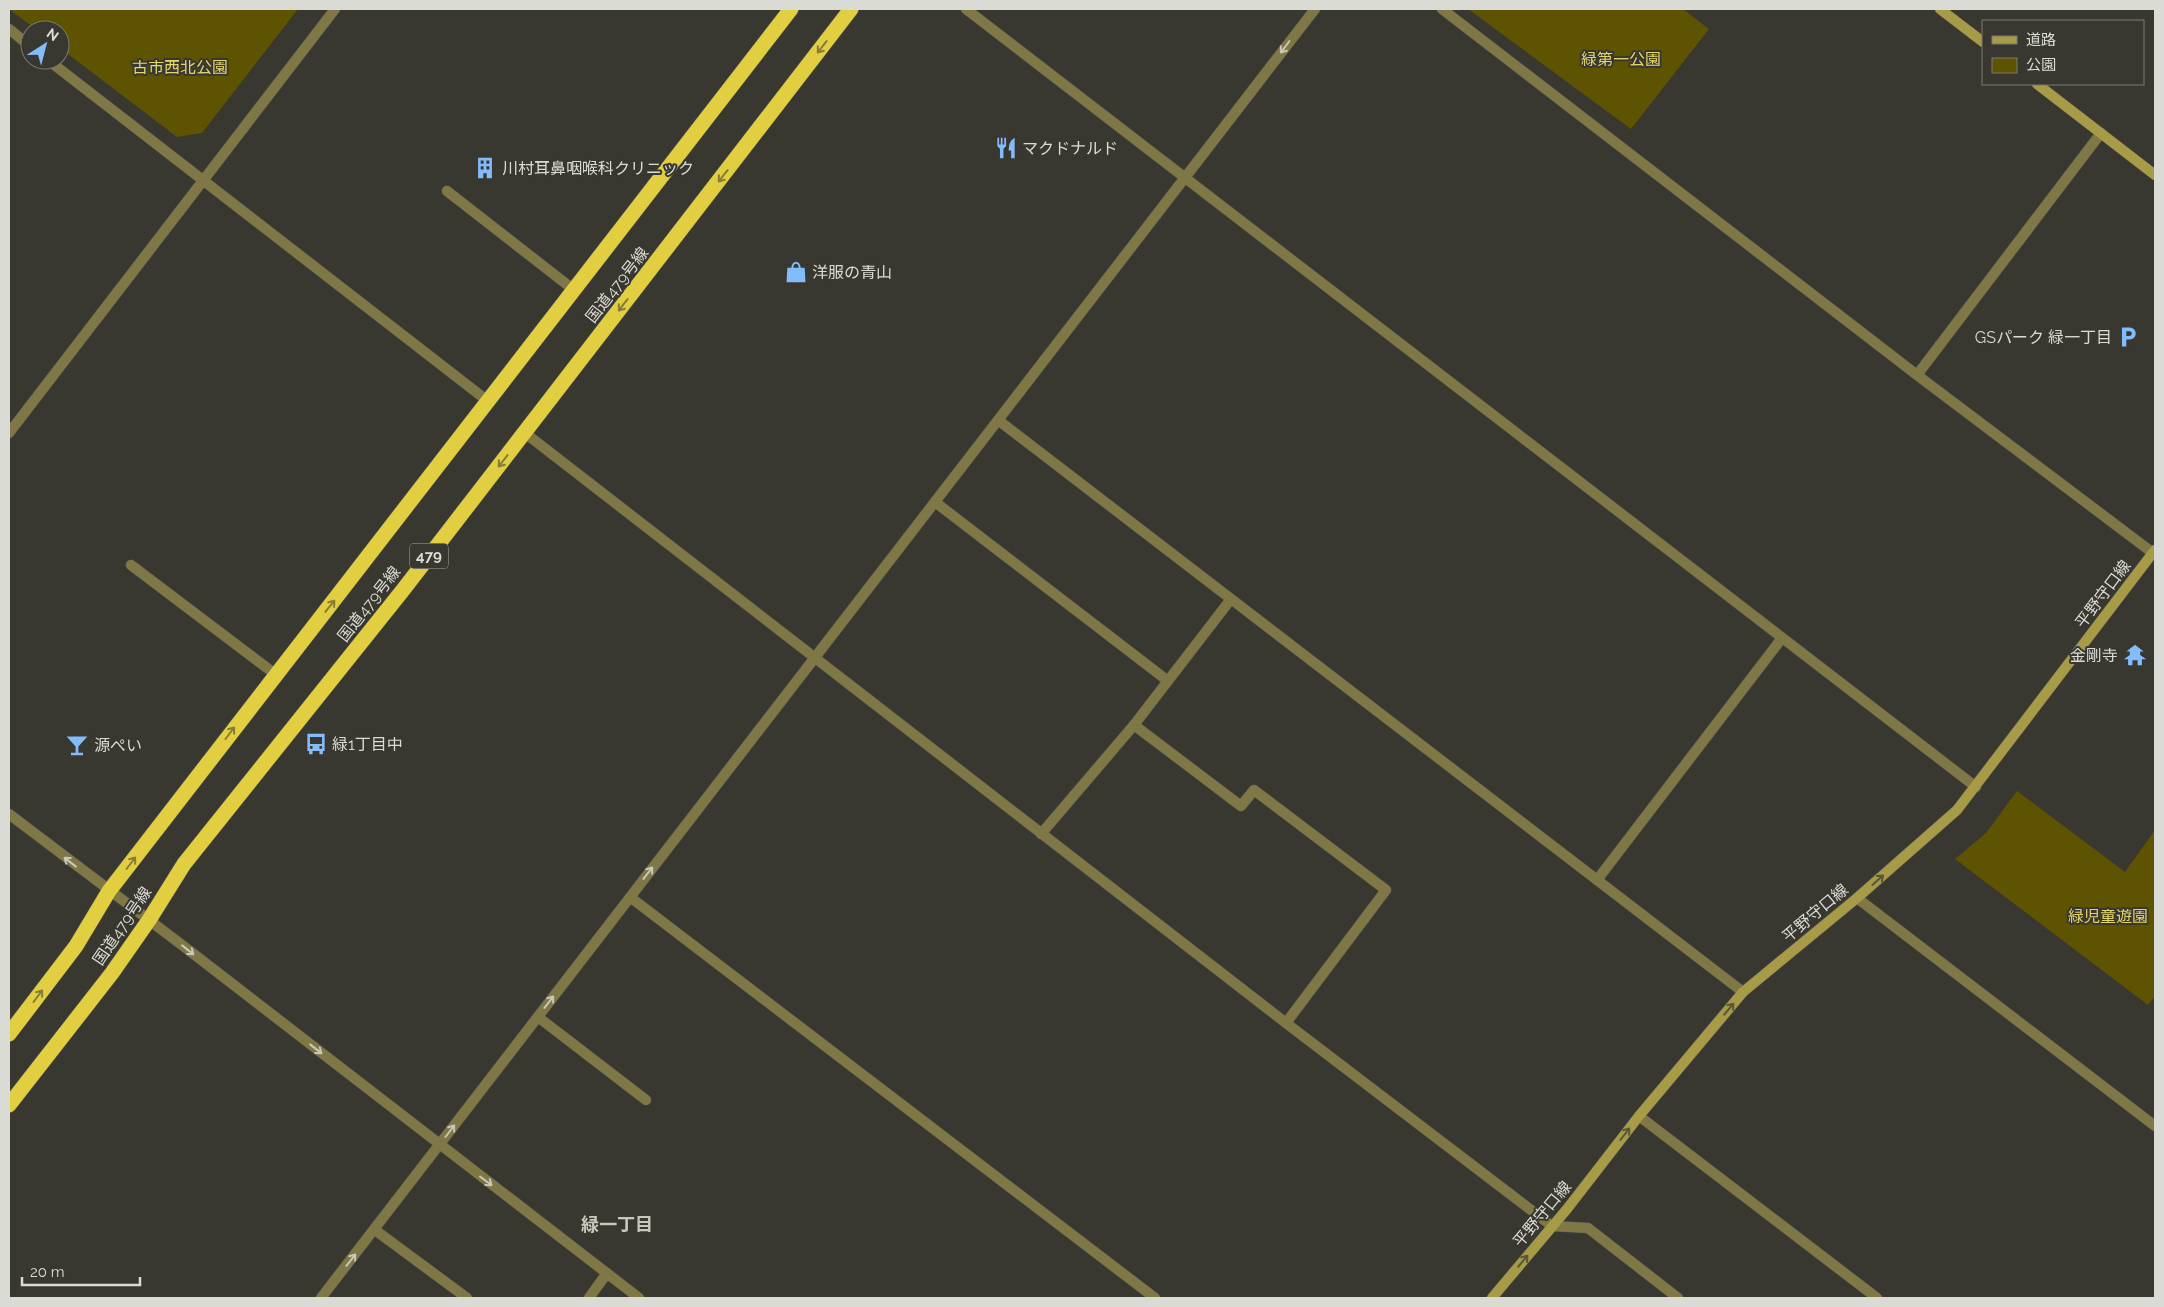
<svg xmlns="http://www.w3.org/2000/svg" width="2164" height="1307" viewBox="0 0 2164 1307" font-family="Raleway,'Noto Sans JP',sans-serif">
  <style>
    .green { fill: #5d5301 }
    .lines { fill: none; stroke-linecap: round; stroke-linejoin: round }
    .lane-casing { stroke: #56554e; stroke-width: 11 }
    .street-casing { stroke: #56554e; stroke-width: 11 }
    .secondary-casing { stroke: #56554e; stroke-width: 11 }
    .highway-casing { stroke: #56554e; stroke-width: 16 }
    .lane { stroke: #7f7846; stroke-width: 10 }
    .street { stroke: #7f7846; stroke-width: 10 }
    .secondary { stroke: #a79b48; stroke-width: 10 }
    .highway { stroke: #e1cf41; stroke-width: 15 }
    .oneway { stroke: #857c38 }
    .oneway2 { stroke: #c9c7b9 }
    .oneway3 { stroke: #5a5637 }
    .labels { text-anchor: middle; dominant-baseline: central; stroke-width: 4; stroke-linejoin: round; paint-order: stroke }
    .shield { fill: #393830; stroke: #aaaaa4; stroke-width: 1 }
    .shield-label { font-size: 15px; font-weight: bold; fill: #dbdbd6 }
    .park-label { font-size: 16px; fill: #e4d66f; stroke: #393830 }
    .poi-label { font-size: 16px; fill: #dbdbd6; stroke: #393830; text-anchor: start }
    .street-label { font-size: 16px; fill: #dbdbd6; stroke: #393830 }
    .neighbourhood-label { font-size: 18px; font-weight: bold; fill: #c8c7bd; stroke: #393830 }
  </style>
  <rect width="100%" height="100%" fill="#393830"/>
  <path class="green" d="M9,9H298L202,133L177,137L60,48V30H37Z
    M1468,9H1683L1709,29L1631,129Z
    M2017,791L2125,872L2155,830V996L2148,1005L1955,859L1986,833Z"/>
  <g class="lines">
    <g class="lane-casing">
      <path id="lane" d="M447,191L574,290
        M935,502L1168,681
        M131,565L275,674
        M1134,725L1241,806L1254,790L1386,890L1286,1023
        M1597,880L1782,638
        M538,1017L646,1100"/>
    </g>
    <g class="street-casing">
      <path id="street" d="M966,9L1976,787
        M1442,9L1917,375L2153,553
        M9,29L30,46
        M48,60L489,402
        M1917,375L2101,133
        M998,420L1743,992
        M9,433L335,9
        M525,433L1286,1023L1552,1226L1588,1228L1678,1298
        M9,814L182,945L639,1298
        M1041,834L1134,725L1231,599
        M630,897L1155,1298
        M1857,898L2155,1126
        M1639,1116L1877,1298
        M375,1230L467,1298
        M321,1298L1315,9
        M589,1298L607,1273"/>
    </g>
    <g class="secondary-casing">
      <path id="secondary" d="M1940,9L1983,42
        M2037,84L2155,175
        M1492,1298L1567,1209L1639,1116L1743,992L1857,898L1957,810L2155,550"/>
    </g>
    <g class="highway-casing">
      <path id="highway" d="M9,1034L76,946L109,891L791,9
        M9,1105L112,973L149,920L184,864L403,590L851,9"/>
    </g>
    <use href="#lane" class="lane"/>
    <use href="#street" class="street"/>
    <use href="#secondary" class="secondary"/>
    <use href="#highway" class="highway"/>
  </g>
  <defs><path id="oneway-shaft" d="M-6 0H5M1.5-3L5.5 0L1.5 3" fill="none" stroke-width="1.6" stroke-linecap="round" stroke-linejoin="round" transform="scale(1.25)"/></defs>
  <g class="oneway">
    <use href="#oneway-shaft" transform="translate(822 47) rotate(128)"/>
    <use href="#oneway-shaft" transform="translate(723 176) rotate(128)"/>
    <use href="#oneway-shaft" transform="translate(623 305) rotate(128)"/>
    <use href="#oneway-shaft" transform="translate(503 461) rotate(128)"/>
    <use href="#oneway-shaft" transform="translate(330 606) rotate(-51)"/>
    <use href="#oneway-shaft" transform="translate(230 733) rotate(-53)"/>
    <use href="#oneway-shaft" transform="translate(131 863) rotate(-53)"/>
    <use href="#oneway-shaft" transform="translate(38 996) rotate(-53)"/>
  </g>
  <g class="oneway2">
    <use href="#oneway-shaft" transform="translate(1285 47) rotate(127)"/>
    <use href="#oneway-shaft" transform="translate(70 862) rotate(-142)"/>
    <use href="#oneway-shaft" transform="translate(648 873) rotate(-52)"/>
    <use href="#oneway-shaft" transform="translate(188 950) rotate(38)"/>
    <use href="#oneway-shaft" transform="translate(549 1002) rotate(-52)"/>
    <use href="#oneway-shaft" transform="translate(316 1049) rotate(38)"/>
    <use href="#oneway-shaft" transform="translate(450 1131) rotate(-53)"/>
    <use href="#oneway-shaft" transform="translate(486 1181) rotate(37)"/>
    <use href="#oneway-shaft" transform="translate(351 1260) rotate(-52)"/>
  </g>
  <g class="oneway3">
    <use href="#oneway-shaft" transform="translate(1878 880) rotate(-42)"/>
    <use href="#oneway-shaft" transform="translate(1729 1009) rotate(-50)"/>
    <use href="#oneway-shaft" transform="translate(1625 1134) rotate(-52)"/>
    <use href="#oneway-shaft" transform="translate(1523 1261) rotate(-50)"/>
  </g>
  <defs>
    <g id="restaurant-bare" transform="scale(1.725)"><path d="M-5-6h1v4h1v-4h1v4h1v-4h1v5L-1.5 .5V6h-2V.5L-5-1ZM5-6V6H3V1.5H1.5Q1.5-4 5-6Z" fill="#83bcfb" stroke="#393830" stroke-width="2.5" paint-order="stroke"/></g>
    <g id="building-bare" transform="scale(1.725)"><path d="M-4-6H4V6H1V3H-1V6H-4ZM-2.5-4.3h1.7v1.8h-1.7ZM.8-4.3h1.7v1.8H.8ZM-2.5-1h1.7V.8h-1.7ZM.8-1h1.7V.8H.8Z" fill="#83bcfb" stroke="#393830" stroke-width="2.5" paint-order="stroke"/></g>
    <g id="shop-bare" transform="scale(1.725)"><path d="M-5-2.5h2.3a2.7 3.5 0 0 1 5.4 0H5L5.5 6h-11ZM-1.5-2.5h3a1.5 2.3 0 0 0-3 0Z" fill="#83bcfb" stroke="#393830" stroke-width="2.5" paint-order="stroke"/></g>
    <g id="parking-bare" transform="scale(1.725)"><path d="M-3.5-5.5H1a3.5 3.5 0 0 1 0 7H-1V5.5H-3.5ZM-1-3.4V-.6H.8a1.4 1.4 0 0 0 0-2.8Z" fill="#83bcfb" stroke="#393830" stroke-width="2.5" paint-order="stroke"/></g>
    <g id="temple-bare" transform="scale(1.725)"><path d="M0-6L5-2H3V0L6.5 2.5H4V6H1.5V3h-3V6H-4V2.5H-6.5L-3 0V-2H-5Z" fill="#83bcfb" stroke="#393830" stroke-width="2.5" paint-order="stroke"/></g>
    <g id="bus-bare" transform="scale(1.725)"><path d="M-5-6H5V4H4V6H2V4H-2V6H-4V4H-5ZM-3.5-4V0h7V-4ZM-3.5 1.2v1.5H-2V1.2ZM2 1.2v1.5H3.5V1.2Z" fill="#83bcfb" stroke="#393830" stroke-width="2.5" paint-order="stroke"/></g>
    <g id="bar-bare" transform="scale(1.725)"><path d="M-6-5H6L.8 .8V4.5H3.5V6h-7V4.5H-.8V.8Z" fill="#83bcfb" stroke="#393830" stroke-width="2.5" paint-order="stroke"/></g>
  </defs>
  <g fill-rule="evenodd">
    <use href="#restaurant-bare" x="1006" y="148"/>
    <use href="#building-bare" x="485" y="168"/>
    <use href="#shop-bare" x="796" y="272"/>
    <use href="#parking-bare" x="2128" y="337"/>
    <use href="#temple-bare" x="2135" y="655"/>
    <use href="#bus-bare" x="316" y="744"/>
    <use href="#bar-bare" x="77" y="745"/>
  </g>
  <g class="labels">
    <rect class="shield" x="410" y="543.5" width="38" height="25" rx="4"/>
    <g class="shield-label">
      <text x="429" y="556">479</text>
    </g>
    <g class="park-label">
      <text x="1621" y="59">緑第一公園</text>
      <text x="180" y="67">古市西北公園</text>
      <text x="2108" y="916">緑児童遊園</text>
    </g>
    <g class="poi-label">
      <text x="1022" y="148">マクドナルド</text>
      <text x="502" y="168">川村耳鼻咽喉科クリニック</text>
      <text x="812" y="272">洋服の青山</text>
      <text x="2112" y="337" text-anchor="end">GSパーク 緑一丁目</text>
      <text x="2118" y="655" text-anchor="end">金剛寺</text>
      <text x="332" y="744">緑1丁目中</text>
      <text x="94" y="745">源ぺい</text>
    </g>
    <g class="street-label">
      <text transform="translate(617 285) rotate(-52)">国道479号線</text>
      <text transform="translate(2103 594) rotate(-53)">平野守口線</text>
      <text transform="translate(369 604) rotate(-52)">国道479号線</text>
      <text transform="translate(1815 913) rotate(-40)">平野守口線</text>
      <text transform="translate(122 926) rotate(-56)">国道479号線</text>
      <text transform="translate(1542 1214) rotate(-50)">平野守口線</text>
    </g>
    <g class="neighbourhood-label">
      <text x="617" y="1224">緑一丁目</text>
    </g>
  </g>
  <rect width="2164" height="1307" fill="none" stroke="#dbdbd6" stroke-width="20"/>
  <rect x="1982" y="20" width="162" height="65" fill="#393830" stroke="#7a7972"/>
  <rect x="1992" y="36" width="25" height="8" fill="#a79b48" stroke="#7a7972"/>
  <text x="2026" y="45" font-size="15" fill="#dbdbd6">道路</text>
  <rect x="1992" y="58" width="25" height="15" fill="#5d5301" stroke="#7a7972"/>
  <text x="2026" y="70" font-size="15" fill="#dbdbd6">公園</text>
  <g transform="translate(45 45) rotate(36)"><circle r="24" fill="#393830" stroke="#7a7972"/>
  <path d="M0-4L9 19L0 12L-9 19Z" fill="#83bcfb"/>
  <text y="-8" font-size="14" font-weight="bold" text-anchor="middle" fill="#dbdbd6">N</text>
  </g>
  <path d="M22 1277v8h118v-8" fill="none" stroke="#dbdbd6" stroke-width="2.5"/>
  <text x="30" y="1277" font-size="15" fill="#dbdbd6" stroke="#393830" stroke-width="4" paint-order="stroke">20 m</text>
</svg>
